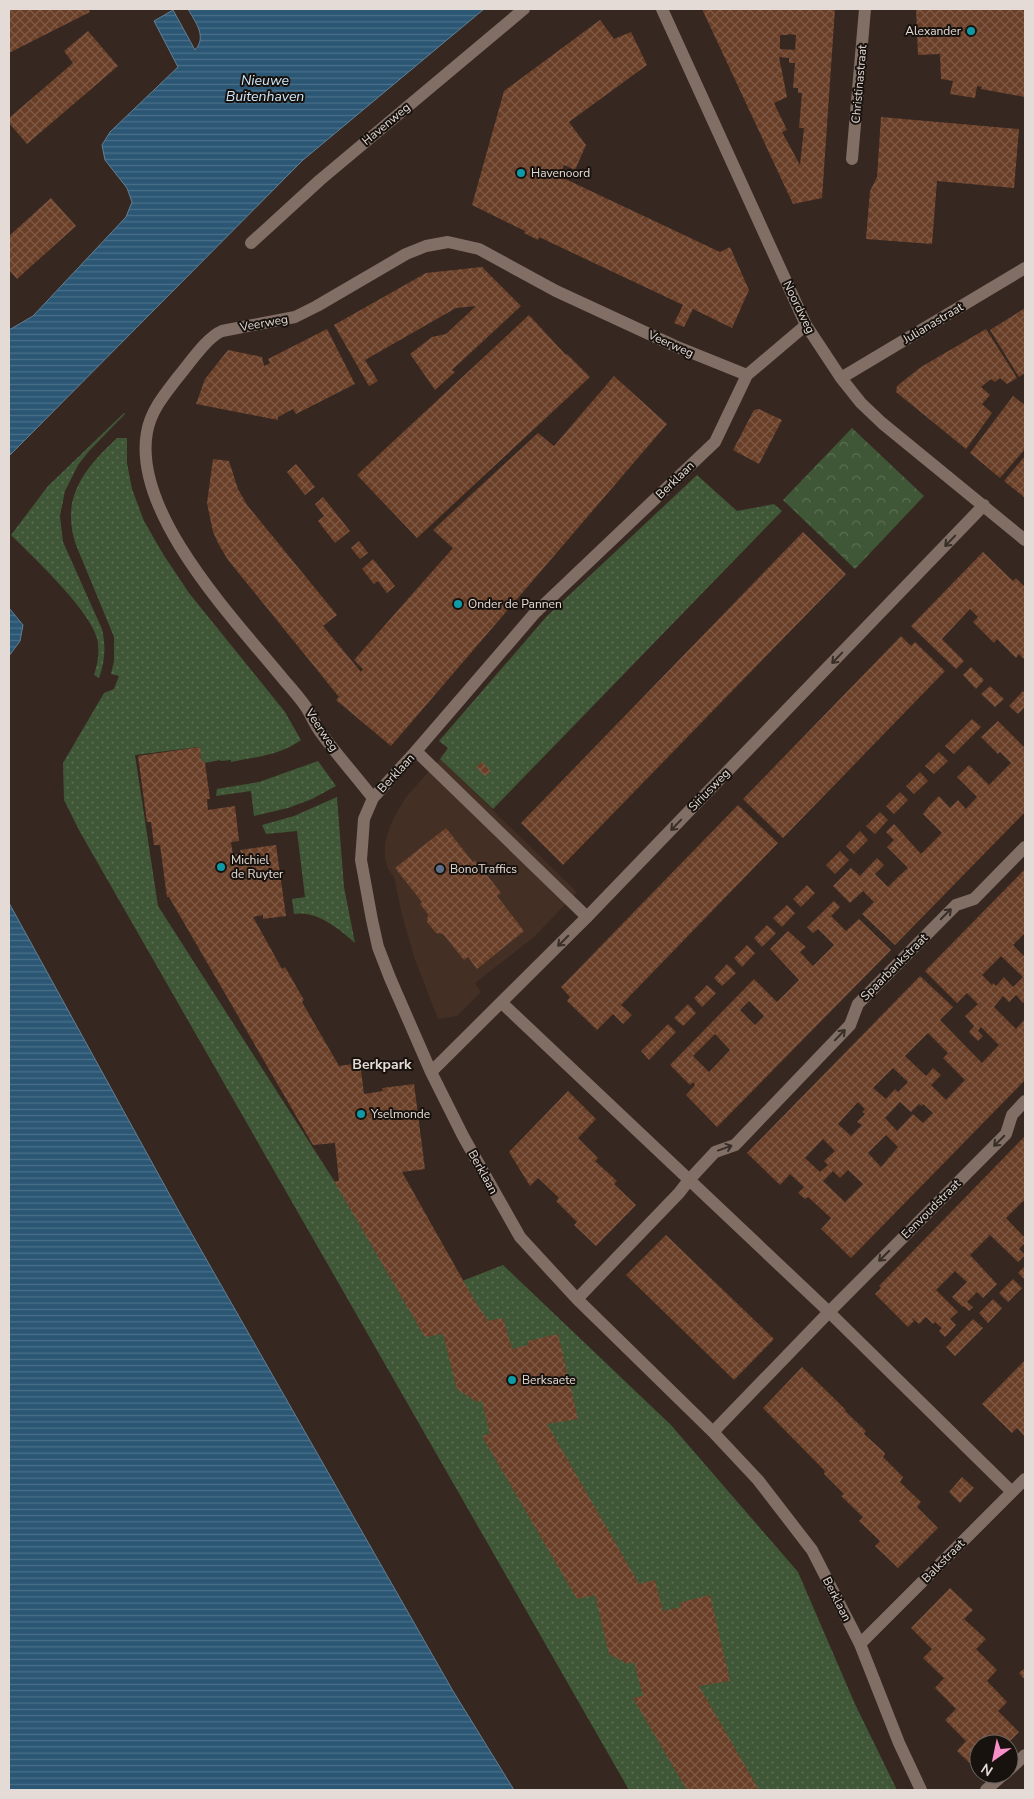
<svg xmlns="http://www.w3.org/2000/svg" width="1034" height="1799" viewBox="0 0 1034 1799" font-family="'Nunito Sans',sans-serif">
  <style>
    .built { fill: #442f24 }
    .grass { fill: url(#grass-dots) }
    .park { fill: url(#park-crowns) }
    .water { fill: url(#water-rules); stroke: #637f92 }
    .building { fill: url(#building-cross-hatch); fill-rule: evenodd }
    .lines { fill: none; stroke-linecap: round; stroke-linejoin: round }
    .service { stroke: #816f66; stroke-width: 12 }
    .minor { stroke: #816f66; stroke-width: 12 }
    .oneway { stroke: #382e28 }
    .culture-dot { fill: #0f9aa8; stroke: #18120e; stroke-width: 2 }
    .service-dot { fill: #5c6f8a; stroke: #18120e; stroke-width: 2 }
    .labels { text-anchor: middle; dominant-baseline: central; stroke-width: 4; stroke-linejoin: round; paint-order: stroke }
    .poi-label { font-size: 12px; fill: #e5dbd6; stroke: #18120e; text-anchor: start }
    .street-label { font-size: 12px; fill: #e5dbd6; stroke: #18120e }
    .water-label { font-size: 14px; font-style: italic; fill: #cce7fc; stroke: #18120e }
    .neighbourhood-label { font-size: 14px; font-weight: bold; fill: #e5dbd6; stroke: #18120e }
  </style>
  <defs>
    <pattern id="grass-dots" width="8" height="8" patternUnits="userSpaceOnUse" patternTransform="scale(1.25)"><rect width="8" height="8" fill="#3f5736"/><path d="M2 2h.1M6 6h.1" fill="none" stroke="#5b6f52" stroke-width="1.8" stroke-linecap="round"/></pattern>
    <pattern id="park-crowns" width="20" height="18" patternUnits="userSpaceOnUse" patternTransform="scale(1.25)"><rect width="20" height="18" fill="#3f5736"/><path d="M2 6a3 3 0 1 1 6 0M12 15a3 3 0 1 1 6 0" fill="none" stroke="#5b6f52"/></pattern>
    <pattern id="water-rules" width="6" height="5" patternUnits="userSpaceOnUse" patternTransform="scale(1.25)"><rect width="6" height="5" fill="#2b5775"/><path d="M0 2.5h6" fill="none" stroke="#4a6f88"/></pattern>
    <pattern id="building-cross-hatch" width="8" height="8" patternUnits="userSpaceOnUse" patternTransform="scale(1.25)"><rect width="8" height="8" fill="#6a3f28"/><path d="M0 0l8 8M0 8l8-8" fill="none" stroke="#7f5a46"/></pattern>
  </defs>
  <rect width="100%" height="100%" fill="#362720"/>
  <path class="built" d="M440,759L577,892L534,937L475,983L481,992L457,1016L438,1019L414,957L402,915L394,877L388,869L385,858V843L390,826L397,812L406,797Z"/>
  <path class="grass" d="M124,413L125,414L89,451L78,465L65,491L60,516L63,542L102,629C106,647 105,661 99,678L94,675C98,663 100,650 97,638C89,609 33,557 11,535L48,486Z
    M117,438H127V463L132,489L144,521L163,554L189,593L285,712L301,740C281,755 255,757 231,762V760L221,761L220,760L205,763L204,761H201L199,747L135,755L158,906L415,1307L462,1281L503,1265L671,1425L798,1572L855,1704L897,1790H629L80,832L64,800L63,763L104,693L114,689L119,676L111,674L114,661V637L76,545C60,498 84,469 117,438Z
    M697,475L737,511L774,504L782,511L493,809L440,759L448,748L439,741L547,616Z
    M318,761L336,786L312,799L288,808L254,816L251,791L216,796L217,789L259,782Z
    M337,797L344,887L355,943C339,929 317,910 294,914L292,899L305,897L297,831L266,834L262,825L294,816Z"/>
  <path class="park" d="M852,428L924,496L855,569L783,500Z"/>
  <path class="water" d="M188,9H484L303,160L9,456V330L33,316L126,217L132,202L127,188L105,160L102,145L110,132L178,67L154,21L173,10L195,50C207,37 196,23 188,9Z
    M9,608L23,625L20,641L9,656Z
    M9,903L177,1208L453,1691L514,1790H9Z"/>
  <path class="building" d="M9,9H88L90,12L9,53Z
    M702,9H835L822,198L793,204ZM788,34L796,35L795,50L780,49V35H788ZM779,57L789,58V63H795L793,88H798V93H802L799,128H804L800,165L782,132L787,130L774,103L787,97Z
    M916,9H1025V97L981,89L982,87L977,86L975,98L950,94L953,81L941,79L940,54L918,55Z
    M600,20L614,39L631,32L647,65L569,122L586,145L575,170L564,165L559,176L720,252L730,247L749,290L732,328L693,309L684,327L674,323L683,305L539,237L538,240L524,233L525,231L472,205L504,91Z
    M88,31L118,66L27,144L9,123V118L73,63L64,51Z
    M881,117L1019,129L1014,188L937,181L932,244L866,239L870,191L877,177Z
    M51,198L76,226L17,279L9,270V236Z
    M482,267L521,306L452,370L455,372L435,390L410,354L432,337L446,334L476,306L456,308L365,360L378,381L369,386L334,325L426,273Z
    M1025,308V373L1019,377L990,330Z
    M529,315L566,355L567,354L590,377L417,538L357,475Z
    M327,329L355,384L296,414L293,409L278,417V420L196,404L205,379L228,350L262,357L264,366L270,363L268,359Z
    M986,329L1017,378L1007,384L1000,378L995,382L991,379L981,387L990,395L982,404L992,413L966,449L896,392L897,386L921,367Z
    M614,376L667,424L391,746L336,700L339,697L228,560L219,545L213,532L207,503L213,459L229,461L238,489L247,505L337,615L323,626L361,672L363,669L354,660L453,548L433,530L538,433L554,446Z
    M1013,396L1025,405V449L1000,478L970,453Z
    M759,409L782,420L759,464L733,450L754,410Z
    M1025,456V498L1004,481Z
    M296,464L315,487L305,495L287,472Z
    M323,497L350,531L335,543L318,521L324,516L315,504Z
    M803,532L846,574L563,865L521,823Z
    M359,541L368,553L360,559L351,548Z
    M983,552L1013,581L1016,578L1025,587V660L1019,654L1016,658L997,639L994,643L973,622L978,617L970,609L942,639L964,661L956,669L911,626Z
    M373,559L395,586L387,593L378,581L374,584L362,569Z
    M901,636L911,646L915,642L945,671L783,838L743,799Z
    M971,667L984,680L976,689L963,675Z
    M990,686L1004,699L995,707L981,694Z
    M1023,691L1025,693V710L1024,708L1018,714L1009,706Z
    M972,719L981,727L954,754L945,746Z
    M998,721L1025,748V812L895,945L862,914L874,902L863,891L850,903L833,886L851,868L860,876L877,858L884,865L875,874L888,887L897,878L908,868L887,847L894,840L886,832L894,824L921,854L942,833L923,814L929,806L939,796L950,808L958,800L966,809L977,797L957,777L969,765L989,785L1011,763L1000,752L998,754L981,737Z
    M200,747L201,761H204L205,763L210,799H207L208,810L235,806L239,841L231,842L233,855L241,853L240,850L276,845L286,916L263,919V915L253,917L282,969L285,967L304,1000L302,1002L339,1066L360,1063L364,1094L383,1091L382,1088L414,1084L425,1169L402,1172L473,1298L488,1321L503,1318L512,1349L528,1345V1341L558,1334L578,1419L547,1424L639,1584L655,1580L663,1611L681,1607L679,1603L710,1595L730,1681L699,1686L759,1790H687L633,1698L643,1696L634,1662L628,1664L609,1654L595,1595L577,1599L482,1436L490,1434L482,1401L477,1402L457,1389L443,1334L425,1337L334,1181H339L335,1143L313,1145L169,897H167L160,845H154L151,822H147L138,756Z
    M939,752L948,761L934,774L925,766Z
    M482,762L491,771L485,776L476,767Z
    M920,772L928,781L914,794L906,786Z
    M900,792L908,800L894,814L886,806Z
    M738,805L778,843L621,1005L632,1015L623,1024L613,1014L597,1030L567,1001L570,997L561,987Z
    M880,812L888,820L875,834L866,826Z
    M446,828L473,862L475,860L501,893L497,896L524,931L477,969L468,957L464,960L443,934L436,933L427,922L428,914L420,904L422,902L395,868Z
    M860,831L868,840L854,854L846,846Z
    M840,851L849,860L835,874L826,865Z
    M1025,869V933L1013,945L1025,957V1001L1023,1003L1016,995L1009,1002L1003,996L994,1007L1016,1029L1025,1019V1080L851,1258L821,1229L831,1218L808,1197L805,1199L798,1193L804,1187L790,1174L780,1185L747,1153L920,976L953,1007L940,1020L982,1063L999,1045L981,1027L978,1031L983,1036L978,1041L969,1032L974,1026L965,1016L978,1004L967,993L957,1003L925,971ZM1001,956L1023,977L1013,987L1004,977L996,986L993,983L992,985L982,975ZM928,1033L948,1053L943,1058L965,1080L946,1100L931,1085L941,1075L933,1068L926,1076L905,1056ZM893,1068L908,1082L898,1092L895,1089L886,1099L873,1088ZM858,1102L865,1109L862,1112L865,1114L857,1122L862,1125L851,1136L838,1124ZM900,1102L911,1112L919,1104L922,1106L923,1104L933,1113L923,1123L913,1114L897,1131L885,1118ZM886,1135L898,1147L881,1167L868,1153ZM823,1139L835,1151L824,1161L828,1165L820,1172L805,1158ZM848,1170L863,1184L845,1202L823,1181L833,1171L840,1178Z
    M807,885L815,893L801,907L793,899Z
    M834,901L840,907L831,916L846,931L859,919L891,950L717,1127L686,1095L695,1085L693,1082L690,1085L670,1065L754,979L777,1002L799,980L770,949L788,931L806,947L800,952L813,966L834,945L818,929L813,933L807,927ZM749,1001L764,1016L755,1025L740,1010ZM715,1034L730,1050L709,1072L693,1056Z
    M787,905L795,913L782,927L773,918Z
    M767,925L776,933L762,947L754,938Z
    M747,945L755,953L742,967L734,958Z
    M727,964L736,973L722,986L714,978Z
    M707,985L716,993L702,1007L694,998Z
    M688,1004L696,1013L683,1026L674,1018Z
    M668,1024L676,1032L649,1060L641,1051Z
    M568,1091L596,1119L578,1138L598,1158L595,1161L617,1181L614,1184L636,1205L596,1246L574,1225L577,1222L556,1201L559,1198L538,1178L530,1186L509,1152Z
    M1025,1136V1203L1023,1201L1006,1218L1025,1238V1243L1019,1249L1025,1255L1018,1262L990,1235L970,1255L997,1284L983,1298L977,1292L967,1302L973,1307L969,1311L964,1306L963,1307L952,1297L967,1282L955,1271L936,1290L958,1312L950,1319L956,1325L945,1337L939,1331L942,1328L935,1322L933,1324L926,1317L919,1324L911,1317L914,1321L908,1327L875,1294L881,1288L879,1286Z
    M666,1235L774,1339L734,1380L626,1275Z
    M1025,1266V1280L1018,1273Z
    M1013,1279L1022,1288L1008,1302L999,1293Z
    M993,1299L1002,1308L988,1323L979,1313Z
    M973,1319L983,1328L955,1356L946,1347Z
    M1025,1360V1437L1017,1428L1012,1433L982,1404Z
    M802,1367L846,1410L845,1411L866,1431L864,1434L885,1453V1454L883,1457L903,1477L900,1482L921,1502L917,1507L938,1528L898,1568L875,1546L880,1541L859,1521L863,1517L841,1496L844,1494L824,1474L825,1471L763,1408Z
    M962,1477L974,1488L960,1503L949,1492Z
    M950,1588L973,1610L964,1619L986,1639L976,1649L997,1670L987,1681L1007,1702L998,1711L1019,1732L1007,1744H979V1772L957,1751L966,1741L945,1720L956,1709L935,1688L944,1678L923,1658L932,1649L911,1628Z
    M1025,1668V1680L1019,1673Z"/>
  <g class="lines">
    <path class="service" d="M416,751L587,917"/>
    <path class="minor" d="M662,9L806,325L841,378L861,403L882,423L1025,540
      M852,159L865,9
      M251,243L320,180L524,9
      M747,375L715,442L534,614L416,751L373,798L364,819L361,860L372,920L378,947L390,978L431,1072L463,1136L520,1237L577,1299L713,1432L758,1480L812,1550L860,1644L899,1743L921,1790
      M841,378L1025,268
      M373,798C356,776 337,755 321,733C315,725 311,715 306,707C299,697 292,689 284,680C236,621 132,514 147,432C151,410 165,394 178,377C189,364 207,337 222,331L295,317L317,306L406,254L426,246L448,242L479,249L556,291L675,346L747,375L806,325
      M502,1003L829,1312L1012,1492
      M431,1072L587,917L984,505
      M577,1299L679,1193L689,1180L715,1152L735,1145L850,1025L858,1004L956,905L974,899L1025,847
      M713,1432L829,1312L1006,1134L1012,1115L1025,1101
      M860,1644L1025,1479
      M1009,1770L1025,1755
      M986,1790L1004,1774"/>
  </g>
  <defs><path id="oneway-shaft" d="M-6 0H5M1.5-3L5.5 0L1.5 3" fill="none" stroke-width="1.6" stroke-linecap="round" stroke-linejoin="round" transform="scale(1.25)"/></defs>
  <g class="oneway">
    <use href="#oneway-shaft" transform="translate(950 541) rotate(134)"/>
    <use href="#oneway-shaft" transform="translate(837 658) rotate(134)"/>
    <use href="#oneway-shaft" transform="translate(676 825) rotate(134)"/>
    <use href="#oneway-shaft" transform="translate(946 914) rotate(-45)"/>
    <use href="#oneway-shaft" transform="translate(563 941) rotate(135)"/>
    <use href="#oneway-shaft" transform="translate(840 1035) rotate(-46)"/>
    <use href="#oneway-shaft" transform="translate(999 1141) rotate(135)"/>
    <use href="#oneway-shaft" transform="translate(725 1148) rotate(-20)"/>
    <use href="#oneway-shaft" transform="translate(884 1256) rotate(135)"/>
  </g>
  <g class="culture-dot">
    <circle cx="971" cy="31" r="5"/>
    <circle cx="521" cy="173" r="5"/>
    <circle cx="458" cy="604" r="5"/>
    <circle cx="221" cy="867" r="5"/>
    <circle cx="361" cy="1114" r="5"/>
    <circle cx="512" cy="1380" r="5"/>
  </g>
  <circle class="service-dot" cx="440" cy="869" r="5"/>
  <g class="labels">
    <g class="poi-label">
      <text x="961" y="31" text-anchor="end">Alexander</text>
      <text x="531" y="173">Havenoord</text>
      <text x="468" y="604">Onder de Pannen</text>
      <text x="231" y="860">Michiel<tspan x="231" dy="14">de Ruyter</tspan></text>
      <text x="450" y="869">BonoTraffics</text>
      <text x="371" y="1114">Yselmonde</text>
      <text x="522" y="1380">Berksaete</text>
    </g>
    <g class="street-label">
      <text transform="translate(859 84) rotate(-85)">Christinastraat</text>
      <text transform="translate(386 124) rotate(-40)">Havenweg</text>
      <text transform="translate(799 307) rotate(64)">Noordweg</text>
      <text transform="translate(264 323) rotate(-10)">Veerweg</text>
      <text transform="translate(933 323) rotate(-31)">Julianastraat</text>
      <text transform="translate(671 344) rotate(24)">Veerweg</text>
      <text transform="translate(675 480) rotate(-44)">Berklaan</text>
      <text transform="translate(322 730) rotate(56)">Veerweg</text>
      <text transform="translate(396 773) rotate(-47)">Berklaan</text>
      <text transform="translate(709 790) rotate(-46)">Siriusweg</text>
      <text transform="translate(894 967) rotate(-45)">Spaarbankstraat</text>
      <text transform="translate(483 1172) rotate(61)">Berklaan</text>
      <text transform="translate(931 1209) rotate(-45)">Eenvoudstraat</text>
      <text transform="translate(943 1561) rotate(-45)">Balkstraat</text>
      <text transform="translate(837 1599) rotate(63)">Berklaan</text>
    </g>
    <g class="water-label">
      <text x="265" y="80">Nieuwe<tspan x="265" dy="16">Buitenhaven</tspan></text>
    </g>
    <g class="neighbourhood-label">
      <text x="382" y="1064">Berkpark</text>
    </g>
  </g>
  <rect width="1034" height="1799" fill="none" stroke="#e5dbd6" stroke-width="20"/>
  <g transform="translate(994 1759) rotate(213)"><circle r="24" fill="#18120e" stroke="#6a625e"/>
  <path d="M0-4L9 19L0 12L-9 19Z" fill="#f98fc8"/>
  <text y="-8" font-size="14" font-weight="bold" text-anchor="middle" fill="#e5dbd6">N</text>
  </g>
</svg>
